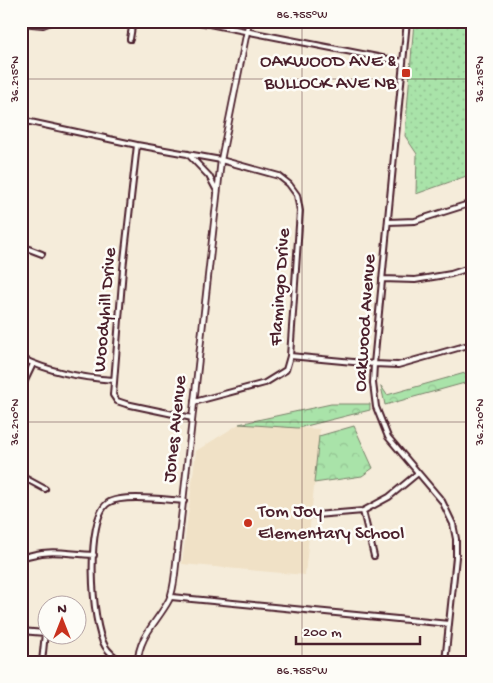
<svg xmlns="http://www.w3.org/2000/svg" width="493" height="683" viewBox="0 0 493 683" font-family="'Gochi Hand',sans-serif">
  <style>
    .built { fill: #f0e1c6 }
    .forest { fill: url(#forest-crowns); stroke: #7a816a }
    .park { fill: url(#park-dots); stroke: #7a816a }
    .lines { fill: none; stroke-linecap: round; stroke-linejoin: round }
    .minor-casing { stroke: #4a1f2b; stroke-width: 8 }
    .tertiary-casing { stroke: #4a1f2b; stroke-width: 8 }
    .minor { stroke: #fdfcf7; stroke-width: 4 }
    .tertiary { stroke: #fdfcf7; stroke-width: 4.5 }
    .ticks { fill: none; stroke: #4a1f2b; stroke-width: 1; stroke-opacity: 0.45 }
    .poi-dot { fill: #c8321e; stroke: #fdfcf7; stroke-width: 2 }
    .labels { text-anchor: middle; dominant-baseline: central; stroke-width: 5; stroke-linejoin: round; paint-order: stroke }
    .poi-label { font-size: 19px; fill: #4a1f2b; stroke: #fdfcf7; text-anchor: end }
    .street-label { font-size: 19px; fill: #4a1f2b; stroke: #fdfcf7 }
    .neatline { fill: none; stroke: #4a1f2b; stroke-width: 2 }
    .ticks-label { font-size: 12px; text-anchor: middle; fill: #4a1f2b }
  </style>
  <defs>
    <pattern id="forest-crowns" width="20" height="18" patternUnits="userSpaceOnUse" patternTransform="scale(1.25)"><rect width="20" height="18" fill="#a9e3a9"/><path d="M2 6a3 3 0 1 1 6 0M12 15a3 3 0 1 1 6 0" fill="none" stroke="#93c292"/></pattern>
    <pattern id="park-dots" width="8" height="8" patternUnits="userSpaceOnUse" patternTransform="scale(1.25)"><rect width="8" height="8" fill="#a9e3a9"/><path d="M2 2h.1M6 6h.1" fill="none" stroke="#93c292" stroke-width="1.8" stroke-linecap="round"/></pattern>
  </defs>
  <rect width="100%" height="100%" fill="#f5ecda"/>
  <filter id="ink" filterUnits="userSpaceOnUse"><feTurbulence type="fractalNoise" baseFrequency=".02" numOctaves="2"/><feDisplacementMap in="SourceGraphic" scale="10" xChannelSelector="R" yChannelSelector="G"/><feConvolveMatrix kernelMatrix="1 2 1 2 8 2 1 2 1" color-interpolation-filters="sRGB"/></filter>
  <g filter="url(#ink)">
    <path class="built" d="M239,424L320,429L305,575L182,564L196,451Z"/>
    <path class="forest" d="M472,371V381L385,405L381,386L387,395Z
      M331,404H370V410L298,428L239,424Z
      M354,426L373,468L362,476L314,483L319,436Z"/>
    <path class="park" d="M414,21H472V174L416,194L417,154L405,136Z"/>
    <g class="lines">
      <g class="minor-casing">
        <path id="minor" d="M194,21L403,62
          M407,21L374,364L373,383L376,407L388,437L442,501L453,524L456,539V557L445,662
          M21,23L43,25L54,21
          M130,39L133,21
          M21,120L137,145L221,160L279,176L289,184L297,195L300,211L290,356L286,370L265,383L194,402
          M137,145L123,269L113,395L117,401L126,404L192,418
          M188,154L209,176L217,191
          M388,222L415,221L472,203
          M21,246L42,254
          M382,279L415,280L451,274L472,267
          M290,356L374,364L398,365L472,344
          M21,358C50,372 82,378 114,380
          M21,389L33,364
          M21,476L45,489
          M363,511L374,556
          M316,515L363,511L389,497L418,473
          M21,558C50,548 65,554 94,555
          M171,597L449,624
          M21,631L45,633L42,662
          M122,662C116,658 109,653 105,646C91,624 85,518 108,503C122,494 166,500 184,501"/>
      </g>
      <g class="tertiary-casing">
        <path id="tertiary" d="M138,662C138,637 158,621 169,600C173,592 174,582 175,573L221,160L249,21"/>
      </g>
      <use href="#minor" class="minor"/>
      <use href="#tertiary" class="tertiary"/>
    </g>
  </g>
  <path class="ticks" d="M24,21V662M302,21V662M21,79H472M21,422H472"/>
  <g class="poi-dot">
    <rect x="401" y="68" width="10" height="10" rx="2.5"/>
    <circle cx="248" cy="523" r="5"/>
  </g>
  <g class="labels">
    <g class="poi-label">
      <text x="396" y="62">OAKWOOD AVE &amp;<tspan x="396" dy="22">BULLOCK AVE NB</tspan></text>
      <text x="258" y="512" text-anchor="start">Tom Joy<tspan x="258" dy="22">Elementary School</tspan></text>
    </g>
    <g class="street-label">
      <text transform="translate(281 287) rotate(-86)">Flamingo Drive</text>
      <text transform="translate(106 310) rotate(-85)">Woodyhill Drive</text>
      <text transform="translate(366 323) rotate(-86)">Oakwood Avenue</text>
      <text transform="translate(176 429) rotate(-84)">Jones Avenue</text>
    </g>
  </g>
  <rect width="493" height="683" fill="none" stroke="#fdfcf7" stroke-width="55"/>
  <g transform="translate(62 620)"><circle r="24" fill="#fdfcf7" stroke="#b5a4a5"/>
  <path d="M0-4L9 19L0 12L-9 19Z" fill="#c8321e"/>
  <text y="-8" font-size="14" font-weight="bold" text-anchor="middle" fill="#4a1f2b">N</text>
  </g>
  <path d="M296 636v8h124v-8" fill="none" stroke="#4a1f2b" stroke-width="2.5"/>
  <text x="303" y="636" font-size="15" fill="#4a1f2b" stroke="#fdfcf7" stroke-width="4" paint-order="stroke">200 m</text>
  <rect x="28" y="28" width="438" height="628" class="neatline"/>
  <g class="ticks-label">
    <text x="302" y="18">86.755°W</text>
    <text transform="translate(14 79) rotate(-90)" y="4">36.215°N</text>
    <text transform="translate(479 79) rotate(-90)" y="4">36.215°N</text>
    <text transform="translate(14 422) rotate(-90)" y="4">36.210°N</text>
    <text transform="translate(479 422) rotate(-90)" y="4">36.210°N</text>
    <text x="302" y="674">86.755°W</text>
  </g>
</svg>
